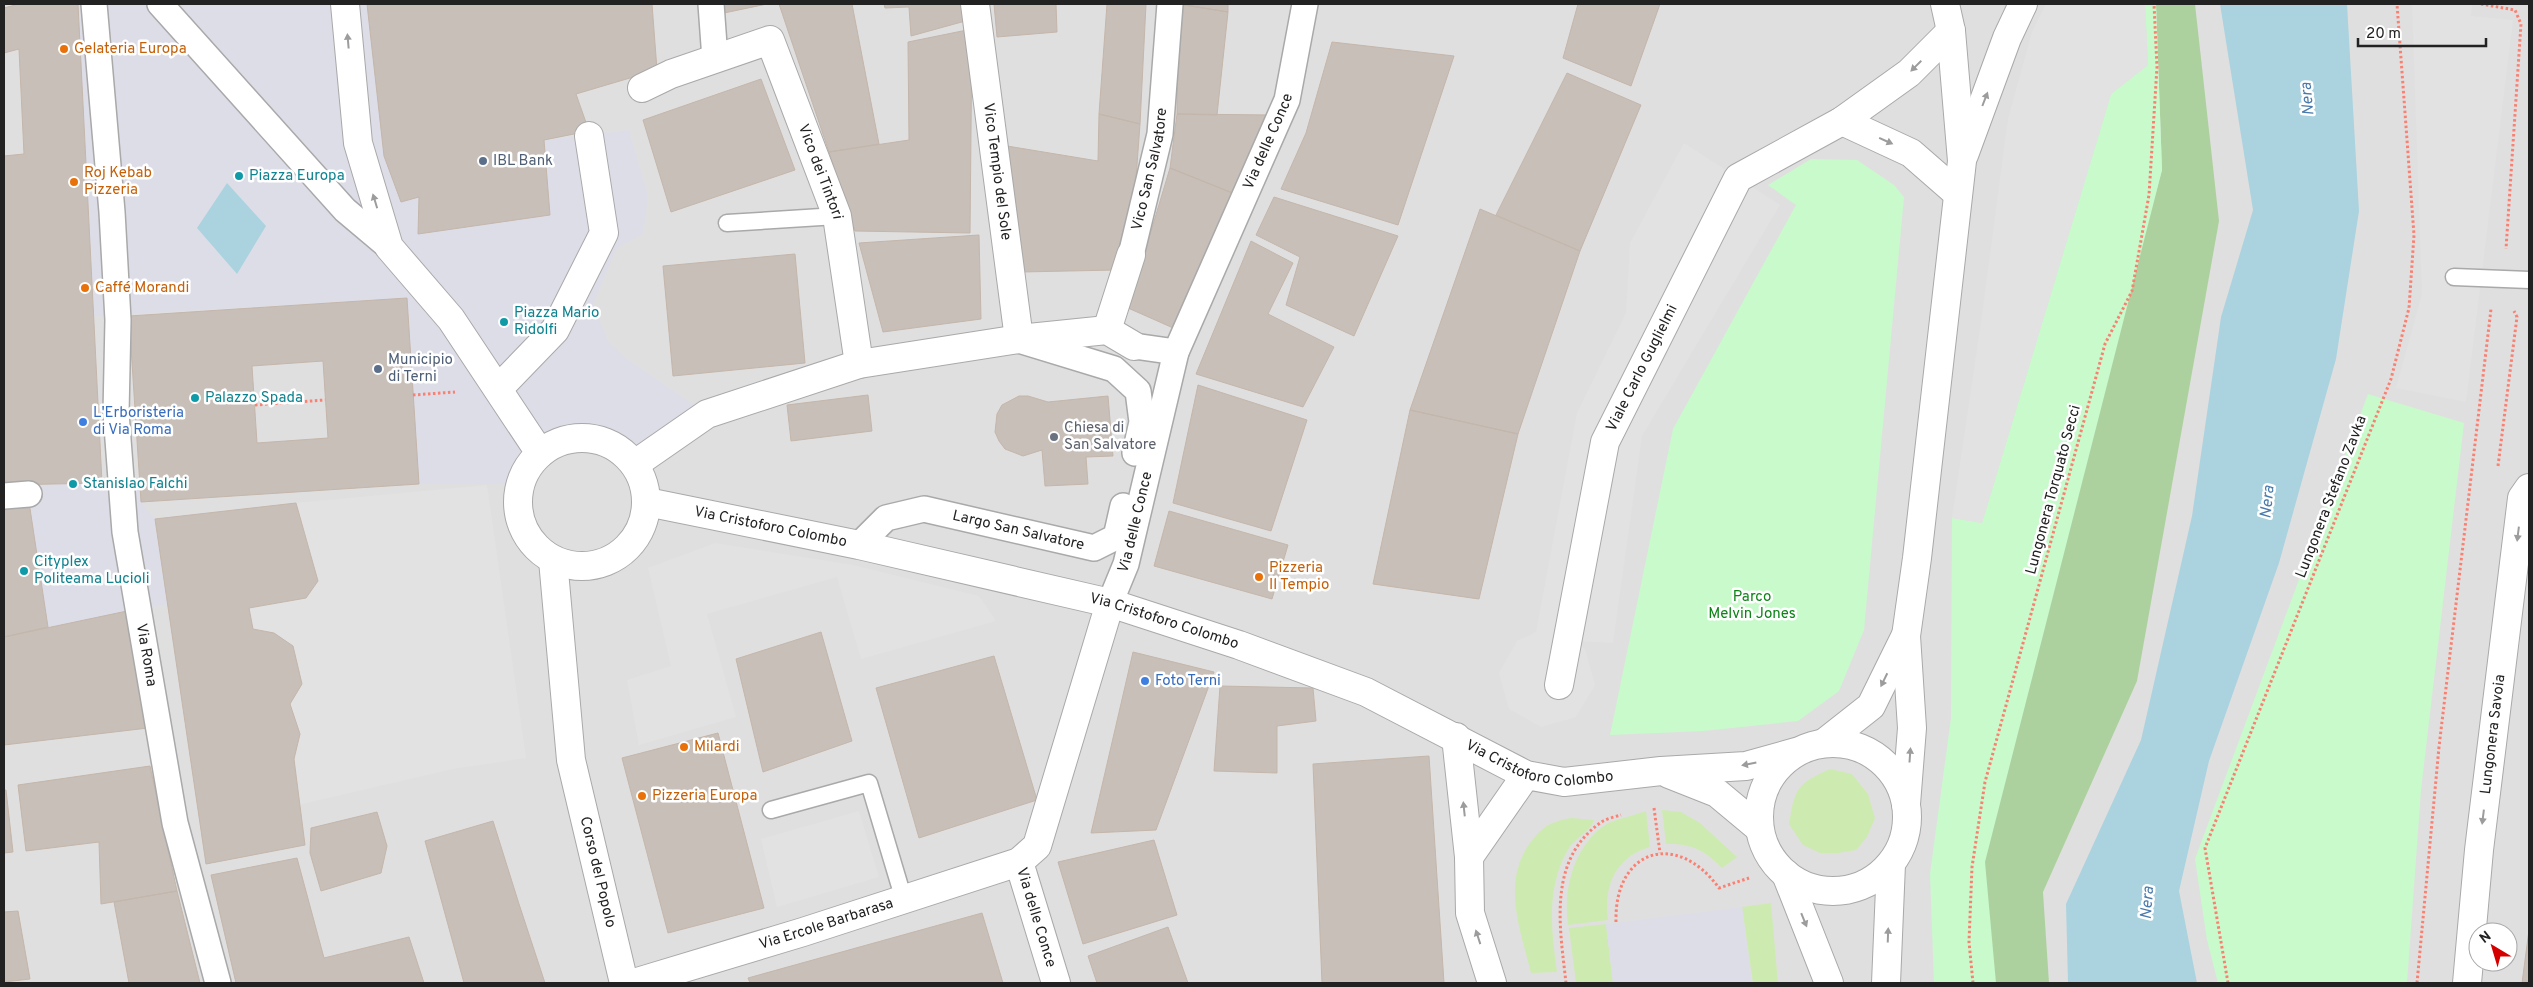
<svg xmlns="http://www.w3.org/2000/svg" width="2533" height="987" viewBox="0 0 2533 987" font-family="Overpass,sans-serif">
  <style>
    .residential { fill: #e0dfdf; fill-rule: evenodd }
    .grass { fill: #cdebb0 }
    .forest { fill: #add19e }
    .park { fill: #c8facc }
    .parking { fill: #e2e2e2 }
    .plaza { fill: #dddde8 }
    .water { fill: #aad3df }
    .building { fill: #c7bfb8; stroke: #c4b6ab; fill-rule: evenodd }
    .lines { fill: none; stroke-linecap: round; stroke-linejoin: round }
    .service-casing { stroke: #a9a9a9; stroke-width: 19 }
    .pedestrian-casing { stroke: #a9a9a9; stroke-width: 28 }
    .minor-casing { stroke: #a9a9a9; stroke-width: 30 }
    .tertiary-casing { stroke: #a9a9a9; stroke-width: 30 }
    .path { stroke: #fa8072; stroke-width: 3; stroke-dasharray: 2.5 2.5; stroke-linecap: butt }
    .service { stroke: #fff; stroke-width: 16 }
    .pedestrian { stroke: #fff; stroke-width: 25 }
    .minor { stroke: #fff; stroke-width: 28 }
    .tertiary { stroke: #fff; stroke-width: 28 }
    .oneway { fill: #9c9c9c }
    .food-dot { fill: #e8710a; stroke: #fff; stroke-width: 2 }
    .service-dot { fill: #5c6f8a; stroke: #fff; stroke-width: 2 }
    .culture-dot { fill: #0f9aa8; stroke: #fff; stroke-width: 2 }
    .shop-dot { fill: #3f7fe0; stroke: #fff; stroke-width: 2 }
    .worship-dot { fill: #6b7280; stroke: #fff; stroke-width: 2 }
    .labels { text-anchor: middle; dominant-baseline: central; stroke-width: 5; stroke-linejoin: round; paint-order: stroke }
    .food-label { font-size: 15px; fill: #c56008; stroke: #fff; text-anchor: start }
    .street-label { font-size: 15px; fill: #222; stroke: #fff }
    .service-label { font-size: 15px; fill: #4e5e75; stroke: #fff; text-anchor: start }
    .culture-label { font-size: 15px; fill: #0d838f; stroke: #fff; text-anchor: start }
    .shop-label { font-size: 15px; fill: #366cbe; stroke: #fff; text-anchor: start }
    .worship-label { font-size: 15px; fill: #5b616d; stroke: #fff; text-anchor: start }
    .park-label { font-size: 15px; fill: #0c8416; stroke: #fff }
    .water-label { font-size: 16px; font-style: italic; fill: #4a7aab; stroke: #fff }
  </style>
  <rect width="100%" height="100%" fill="#f2efe9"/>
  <path class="residential" d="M4,4H2529V983H4ZM2478,932H2508V962H2478Z"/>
  <path class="grass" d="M1830,769L1852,774L1868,794L1875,818L1867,837L1856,850L1838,853H1820L1803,845L1789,824C1795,789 1796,784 1830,769Z
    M1662,810L1681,812L1700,823L1737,857L1722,868C1705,850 1690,843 1666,844Z
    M1646,811L1650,847C1616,856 1603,887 1608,920L1568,925C1563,890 1573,850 1602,827C1613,819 1633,816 1646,811Z
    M1571,818L1594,820C1592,829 1575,839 1569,848C1546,886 1551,929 1557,972L1531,973C1521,931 1501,883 1530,843C1543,826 1550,822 1571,818Z
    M1771,903L1778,983H1753L1742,907Z
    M1606,924L1613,983H1576L1569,928Z"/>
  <path class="forest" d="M2156,4H2195L2219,221L2137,681L2043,892L2049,983H1983L1972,867L2162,170Z"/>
  <path class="park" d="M2145,4H2156L2162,170L1985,862L1996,983H1934L1930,874L1951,718L1952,518L1982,523L2111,94L2148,65Z
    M1811,159L1857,160L1894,185L1904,197L1864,630L1839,691L1798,721L1703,731L1610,735L1673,429L1796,205L1768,185Z
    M2368,394L2464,423L2421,790L2407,983H2218L2207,940L2195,859Z"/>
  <path class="parking" d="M2046,4H2145L2148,65L2111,94L1982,523L1952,518L1981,322L2008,119L2032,32Z
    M2412,4H2472L2471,16L2513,20L2466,402L2396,388L2422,294Z
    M1684,143L1780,205L1642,436L1613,643L1577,641L1585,649L1595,685L1576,717L1541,727L1509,709L1499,673L1517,641L1536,632L1577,413L1626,313L1630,243Z
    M487,485L526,758L453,769L298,805L290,704L302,684L293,646L274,633L253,629L249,608L306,598L318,581L296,503Z
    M715,543L853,565L979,596L996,621L861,659L837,577L707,614L736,717L639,745L627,680L671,666L648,568Z
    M859,811L879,877L777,907L761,839Z"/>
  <path class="plaza" d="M78,4H367L384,156L401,202L419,197L418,234L550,215L544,140L629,130L648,196L643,234L617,248L593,304L608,341L627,359L707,414L646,456L627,439L604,429L578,425L554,433L533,444L518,463L509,484H419L407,298L94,316Z
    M102,483L140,486L141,502L155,519L168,604L48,627L29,502V485Z
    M1742,907L1752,983H1613L1606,924Z"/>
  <path class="water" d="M2220,4H2347L2359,211L2336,359L2279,563L2209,761L2179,891L2197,983H2068L2066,904L2141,740L2192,516L2221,317L2253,210Z
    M227,183L266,226L237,274L197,228Z"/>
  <path class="building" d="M19,4H78L102,483L4,485V156L24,154L19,49L4,53V8Z
    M367,4H652L657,70L576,94L589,131L544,140L550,215L418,234L419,197L401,202L384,156Z
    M723,4H767L724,13Z
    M779,4H852L879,144L829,152Z
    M884,4H967L969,20L911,36L909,7L885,8Z
    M994,4H1056L1057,32L997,37Z
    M1107,4H1146L1140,124L1099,114Z
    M1178,4L1228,12L1217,115L1177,114Z
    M1179,4H1228V12Z
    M1578,4H1660L1631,86L1563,58Z
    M972,29L970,233L855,231L829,152L909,140L908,42Z
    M1332,42L1454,56L1398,225L1281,189L1306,133Z
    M1567,73L1641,105L1580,251L1496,215Z
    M761,79L795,170L671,212L643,120Z
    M1099,114L1140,124L1135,192L1116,270L1021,272L1001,145L1098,161Z
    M1177,114L1273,115L1235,194L1170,168Z
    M1170,168L1235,194L1180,331L1128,308Z
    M1274,197L1398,236L1354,336L1286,305L1300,257L1256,235Z
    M1480,209L1580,251L1518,434L1410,410Z
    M979,235L981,319L883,332L859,243Z
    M1251,241L1293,263L1268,314L1334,347L1303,407L1196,374Z
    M795,254L805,363L673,376L663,266Z
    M407,298L419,484L141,502L129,316ZM323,361L328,438L257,443L252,366Z
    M1198,385L1307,420L1271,531L1173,503Z
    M868,395L872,431L791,441L787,405Z
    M1019,396H1028L1048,402L1108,396L1113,456L1086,457L1088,484L1045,486L1042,450L1023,456L1005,449L999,441L995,432L997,414L1002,405Z
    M1410,410L1518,434L1479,599L1373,584Z
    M4,502H29L48,627L4,637Z
    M296,503L318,581L306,598L249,608L253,629L274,633L293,646L302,684L290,704L300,734L294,759L305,845L206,864L155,519Z
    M1169,511L1288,545L1272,599L1154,566Z
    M127,611L148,728L4,745V637Z
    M821,632L852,741L763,772L736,659Z
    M1133,652L1214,672L1156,830L1091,833Z
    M994,656L1037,800L919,838L876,688Z
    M1220,686L1313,688L1316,721L1277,726V773L1214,771Z
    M718,733L764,908L668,933L622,758Z
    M1429,756L1444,983H1322L1313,764Z
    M150,766L177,891L101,904L99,842L26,851L18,785Z
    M4,790H6L13,852L4,853Z
    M377,812L387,846L381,873L321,891L310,853L311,828Z
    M493,821L519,904L545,983H464L425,841Z
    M1154,840L1177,915L1083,944L1058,862Z
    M297,858L324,958L409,937L424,983H236L211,875Z
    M177,891L200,983H129L114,902Z
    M18,911L30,979L4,982V912Z
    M982,913L1003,983H750L748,978Z
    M1168,927L1188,983H1097L1088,956Z
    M2529,930V983H2522Z"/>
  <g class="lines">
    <g class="service-casing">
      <path id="service" d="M727,223L837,216
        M2454,277L2529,280
        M771,810L869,783L904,900"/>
    </g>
    <g class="pedestrian-casing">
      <g id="pedestrian">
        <path id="s1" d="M94,4L112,212L118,320L116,413L125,532L175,823L218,983"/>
        <path d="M160,4L345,210L389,247"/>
        <path d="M711,4L715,59"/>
        <path id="s2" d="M1131,255L1160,134L1170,4"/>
        <path d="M1019,340L1114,369L1138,391L1142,422L1135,453"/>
        <path d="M1134,346L1176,352"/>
        <path d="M4,496L29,494"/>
        <path id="s3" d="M859,545L886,518L924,509L1094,548L1116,537L1123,506"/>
        <path id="s4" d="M1110,603L1126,564L1176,352L1287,100L1305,4"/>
      </g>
    </g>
    <g class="minor-casing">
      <g id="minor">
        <path d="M345,4L358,143L389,247L451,319L540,453"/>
        <path id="s5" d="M975,4L1019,339"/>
        <path id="s6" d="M642,88L671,74L770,40L837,216L859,364"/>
        <path d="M1842,121L1911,153L1958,194"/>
        <path d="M1107,330L1131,255"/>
        <path d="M498,389L555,330L604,233L589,136"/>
        <circle cx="582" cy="502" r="64"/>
        <path d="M635,464L707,414L859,364L1019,339L1107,330L1134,346"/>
        <path id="s7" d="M647,502L859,545L1110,603L1239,645L1366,692L1526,775L1564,782L1661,771L1746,766L1796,752"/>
        <path id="s8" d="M553,560L571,760L624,983"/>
        <path id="s9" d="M1559,685L1605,442L1738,178L1842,121L1909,73L1951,31"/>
        <path d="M1456,737L1469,857"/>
        <path d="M1669,774L1717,793L1759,828"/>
        <path id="s10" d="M1019,862L1056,983"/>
        <path id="s11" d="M634,983L803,932L1019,862L1037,846L1110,603"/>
        <path d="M1492,983L1470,913L1469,857L1526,775"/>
      </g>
    </g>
    <g class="tertiary-casing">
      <g id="tertiary">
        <path d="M1964,155L2007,38L2023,4"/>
        <path d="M1824,743L1871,706L1905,637"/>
        <circle cx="1833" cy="817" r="74"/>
        <path d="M1906,804L1912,728L1906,636L1917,558L1962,161L1951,31L1945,4"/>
        <path d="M1786,874L1829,983"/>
        <path d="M1886,983L1891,864"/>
        <path id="s12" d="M2467,983L2479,850L2522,498L2529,488"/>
      </g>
    </g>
    <path class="path" d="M2481,4L2515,10L2521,24L2506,249
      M413,395L455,392
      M255,405L325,400
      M2498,466L2517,317L2514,311
      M1654,808L1660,853
      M1616,922C1614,850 1676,829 1719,888L1749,878
      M1566,983C1560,928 1547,861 1600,823C1605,819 1614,817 1621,815
      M1973,983L1969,942L1972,867L1985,782L2105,344L2132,291L2149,195L2157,67L2154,4
      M2228,983L2205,848L2391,379L2409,308L2414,235L2397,4
      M2417,983L2439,747L2491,309"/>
    <use href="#service" class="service"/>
    <use href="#pedestrian" class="pedestrian"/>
    <use href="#minor" class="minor"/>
    <use href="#tertiary" class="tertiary"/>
  </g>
  <defs><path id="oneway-solid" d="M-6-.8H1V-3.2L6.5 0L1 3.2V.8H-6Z" transform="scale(1.25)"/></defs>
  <g class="oneway">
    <use href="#oneway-solid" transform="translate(348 41) rotate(-95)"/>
    <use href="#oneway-solid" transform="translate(1916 66) rotate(135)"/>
    <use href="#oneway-solid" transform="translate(1985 99) rotate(-69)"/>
    <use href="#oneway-solid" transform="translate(1886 141) rotate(24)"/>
    <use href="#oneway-solid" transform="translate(375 201) rotate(-107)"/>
    <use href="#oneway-solid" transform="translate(2518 534) rotate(97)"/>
    <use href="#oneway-solid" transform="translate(1884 680) rotate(116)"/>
    <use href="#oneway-solid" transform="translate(1910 755) rotate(-86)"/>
    <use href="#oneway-solid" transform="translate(1749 764) rotate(169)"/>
    <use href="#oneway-solid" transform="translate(1464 809) rotate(-96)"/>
    <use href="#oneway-solid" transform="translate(2483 817) rotate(97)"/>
    <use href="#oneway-solid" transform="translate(1804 920) rotate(68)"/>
    <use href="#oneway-solid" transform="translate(1888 935) rotate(-88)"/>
    <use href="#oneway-solid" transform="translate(1478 937) rotate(-108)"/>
  </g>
  <g class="food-dot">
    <circle cx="64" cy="49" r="5"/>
    <circle cx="74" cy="182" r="5"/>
    <circle cx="85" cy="288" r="5"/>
    <circle cx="1259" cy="577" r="5"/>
    <circle cx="684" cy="747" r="5"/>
    <circle cx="642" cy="796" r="5"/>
  </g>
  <g class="service-dot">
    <circle cx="483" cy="161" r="5"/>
    <circle cx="378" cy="369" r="5"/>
  </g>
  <g class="culture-dot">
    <circle cx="239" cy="176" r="5"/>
    <circle cx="504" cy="322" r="5"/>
    <circle cx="195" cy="398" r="5"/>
    <circle cx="73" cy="484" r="5"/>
    <circle cx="24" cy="571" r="5"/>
  </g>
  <g class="shop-dot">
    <circle cx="83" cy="422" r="5"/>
    <circle cx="1145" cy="681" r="5"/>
  </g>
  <circle class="worship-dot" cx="1054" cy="437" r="5"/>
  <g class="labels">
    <g class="food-label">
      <text x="74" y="49">Gelateria Europa</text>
      <text x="84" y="173">Roj Kebab<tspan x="84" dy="17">Pizzeria</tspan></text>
      <text x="95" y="288">Caffé Morandi</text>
      <text x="1269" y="568">Pizzeria<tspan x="1269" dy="17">Il Tempio</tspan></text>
      <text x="694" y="747">Milardi</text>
      <text x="652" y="796">Pizzeria Europa</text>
    </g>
    <g class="street-label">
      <text stroke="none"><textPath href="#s4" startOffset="490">Via delle Conce</textPath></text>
      <text stroke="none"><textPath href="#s2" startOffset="88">Vico San Salvatore</textPath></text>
      <text stroke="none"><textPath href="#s6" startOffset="278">Vico dei Tintori</textPath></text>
      <text stroke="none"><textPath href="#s5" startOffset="169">Vico Tempio del Sole</textPath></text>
      <text stroke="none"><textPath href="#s9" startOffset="330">Viale Carlo Guglielmi</textPath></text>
      <text transform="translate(2054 490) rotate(-75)">Lungonera Torquato Secci</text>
      <text transform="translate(2332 497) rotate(-69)">Lungonera Stefano Zavka</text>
      <text stroke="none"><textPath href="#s4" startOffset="85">Via delle Conce</textPath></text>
      <text stroke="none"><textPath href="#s7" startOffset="126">Via Cristoforo Colombo</textPath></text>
      <text stroke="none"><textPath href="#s3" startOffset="174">Largo San Salvatore</textPath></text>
      <text stroke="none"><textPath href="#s7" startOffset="531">Via Cristoforo Colombo</textPath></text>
      <text stroke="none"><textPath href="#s1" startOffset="654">Via Roma</textPath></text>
      <text stroke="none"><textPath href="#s12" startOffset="250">Lungonera Savoia</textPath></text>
      <text stroke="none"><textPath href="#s7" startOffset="936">Via Cristoforo Colombo</textPath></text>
      <text stroke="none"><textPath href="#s8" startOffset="316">Corso del Popolo</textPath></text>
      <text stroke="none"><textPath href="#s10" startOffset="58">Via delle Conce</textPath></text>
      <text stroke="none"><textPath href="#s11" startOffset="201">Via Ercole Barbarasa</textPath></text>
    </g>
    <g class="service-label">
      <text x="493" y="161">IBL Bank</text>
      <text x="388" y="360">Municipio<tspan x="388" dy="17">di Terni</tspan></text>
    </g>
    <g class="culture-label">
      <text x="249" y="176">Piazza Europa</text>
      <text x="514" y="313">Piazza Mario<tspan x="514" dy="17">Ridolfi</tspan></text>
      <text x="205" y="398">Palazzo Spada</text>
      <text x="83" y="484">Stanislao Falchi</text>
      <text x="34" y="562">Cityplex<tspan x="34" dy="17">Politeama Lucioli</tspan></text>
    </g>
    <g class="shop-label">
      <text x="93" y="413">L'Erboristeria<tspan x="93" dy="17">di Via Roma</tspan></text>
      <text x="1155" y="681">Foto Terni</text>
    </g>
    <g class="worship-label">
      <text x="1064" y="428">Chiesa di<tspan x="1064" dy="17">San Salvatore</tspan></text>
    </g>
    <g class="park-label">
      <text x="1752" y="597">Parco<tspan x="1752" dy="17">Melvin Jones</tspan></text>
    </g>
    <g class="water-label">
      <text transform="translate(2308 99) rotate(-95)">Nera</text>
      <text transform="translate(2268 502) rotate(-84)">Nera</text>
      <text transform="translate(2148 903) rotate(-86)">Nera</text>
    </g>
  </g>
  <rect width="2533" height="987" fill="none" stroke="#222222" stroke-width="10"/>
  <g transform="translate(2493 947) rotate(322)"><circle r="24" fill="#ffffff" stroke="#a7a7a7"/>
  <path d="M0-4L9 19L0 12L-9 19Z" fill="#d40000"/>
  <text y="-8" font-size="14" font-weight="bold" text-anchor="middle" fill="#222222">N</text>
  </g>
  <path d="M2358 38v8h128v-8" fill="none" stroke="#222222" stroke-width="2.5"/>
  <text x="2366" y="38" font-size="15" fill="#222222" stroke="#ffffff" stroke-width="4" paint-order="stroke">20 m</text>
</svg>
